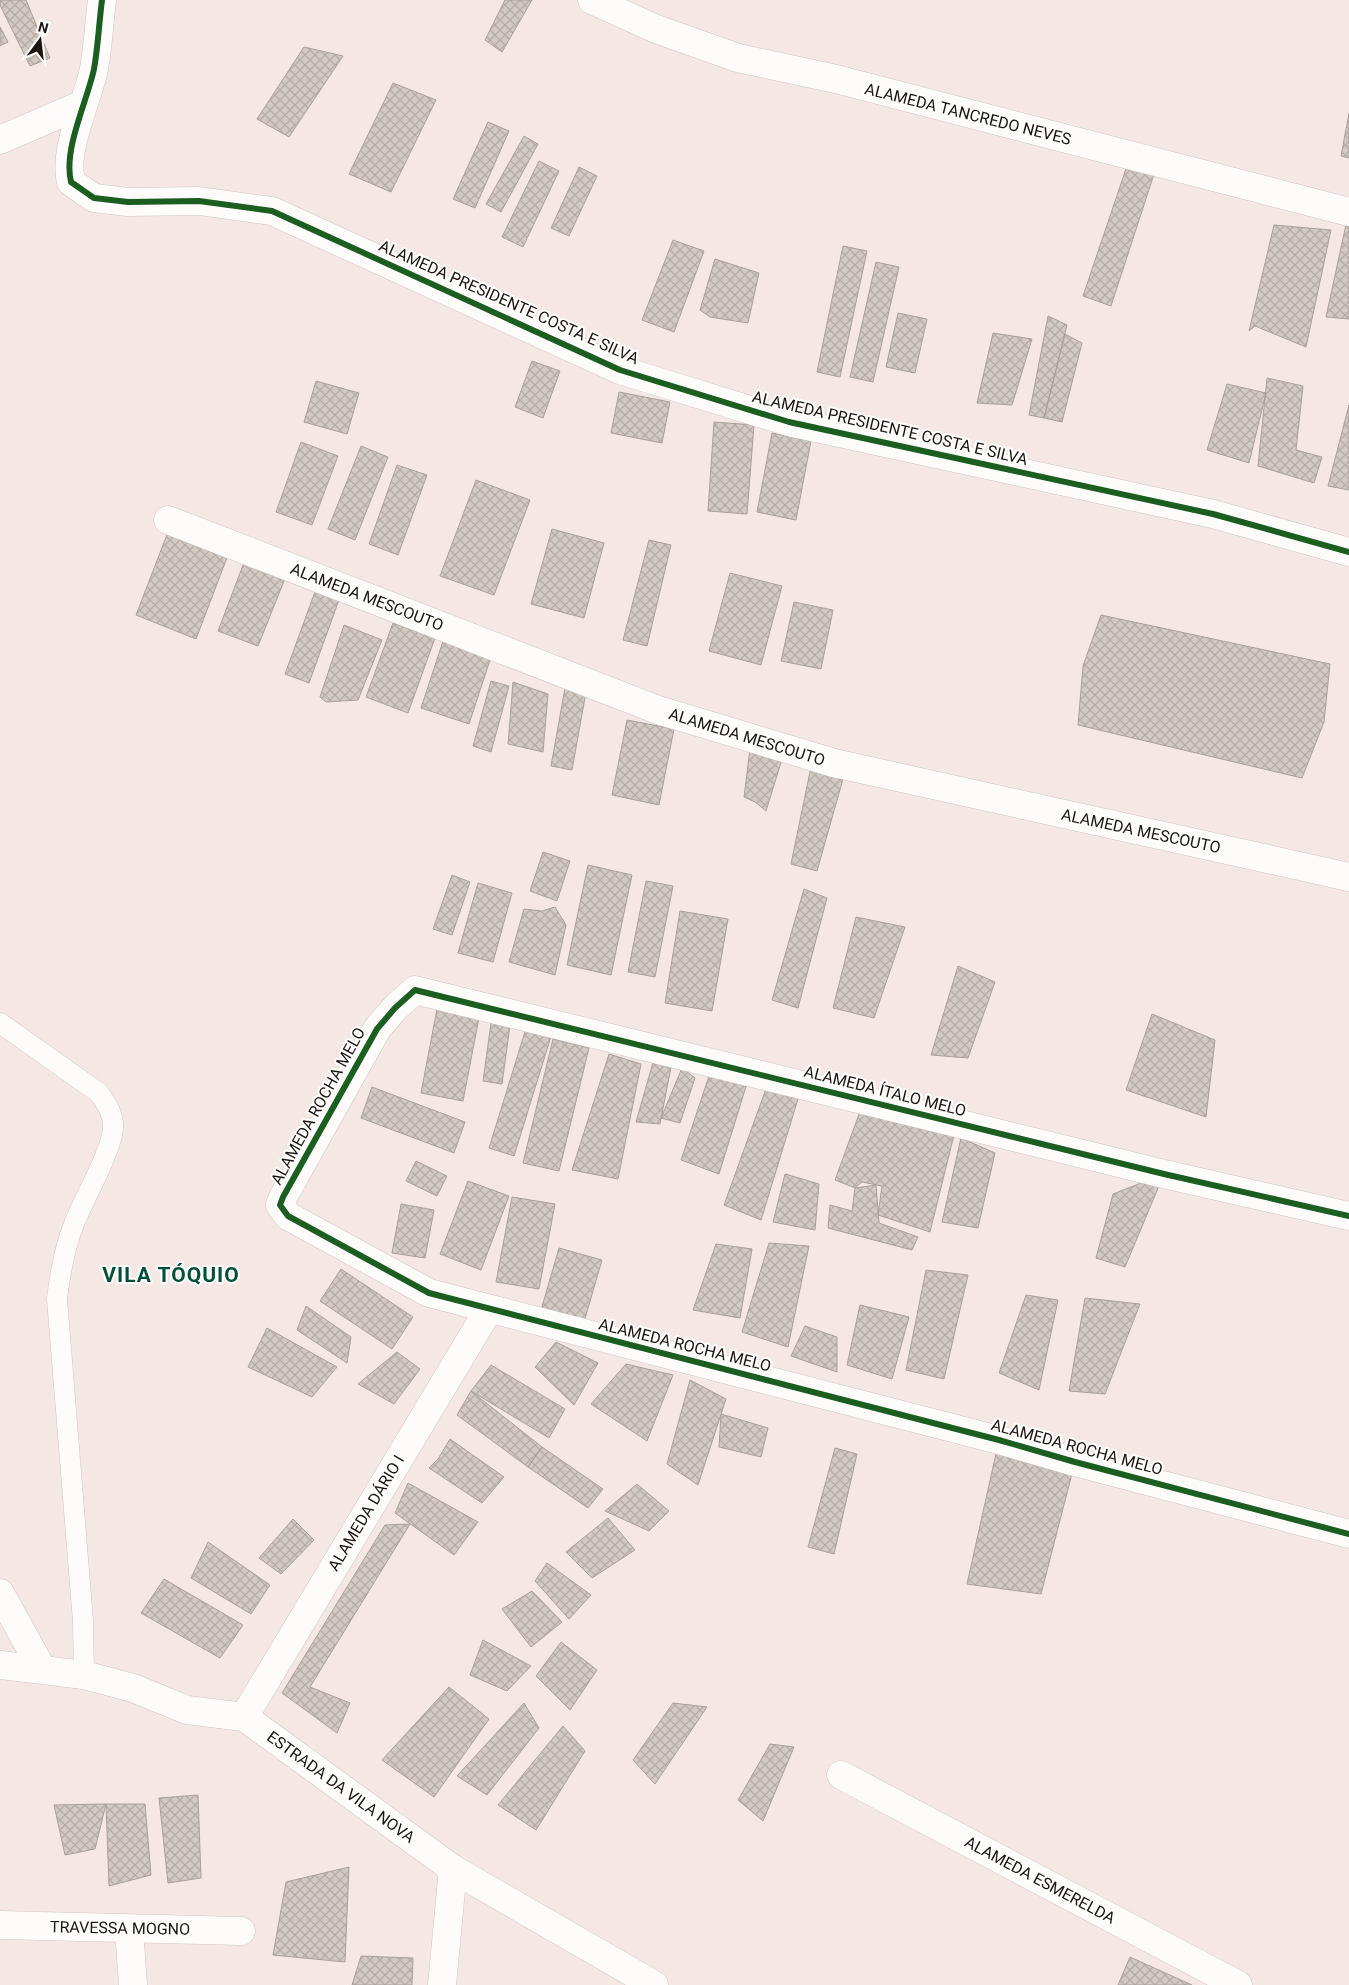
<svg xmlns="http://www.w3.org/2000/svg" width="1349" height="1985" viewBox="0 0 1349 1985" font-family="Roboto,sans-serif">
  <style>
    .building { fill: url(#building-cross-hatch); stroke: #aaa09b }
    .lines { fill: none; stroke-linecap: round; stroke-linejoin: round }
    .service-casing { stroke: #cfc4c0; stroke-width: 21 }
    .minor-casing { stroke: #cfc4c0; stroke-width: 29 }
    .tertiary-casing { stroke: #cfc4c0; stroke-width: 29 }
    .service { stroke: #fefcfb; stroke-width: 20 }
    .minor { stroke: #fefcfb; stroke-width: 28 }
    .tertiary { stroke: #fefcfb; stroke-width: 28 }
    .cycleway-casing { stroke: #fff; stroke-width: 9 }
    .cycleway { stroke: #1b5e20; stroke-width: 6 }
    .labels { text-anchor: middle; dominant-baseline: central; stroke-width: 4; stroke-linejoin: round; paint-order: stroke }
    .street-label { font-size: 16px; fill: #1d130f; stroke: #fff }
    .district-label { font-size: 21px; font-weight: bold; letter-spacing: 1px; fill: #004f37; stroke: #fff }
  </style>
  <defs>
    <pattern id="building-cross-hatch" width="8" height="8" patternUnits="userSpaceOnUse" patternTransform="scale(1.25)"><rect width="8" height="8" fill="#d3c9c3"/><path d="M0 0l8 8M0 8l8-8" fill="none" stroke="#b5aca6"/></pattern>
  </defs>
  <rect width="100%" height="100%" fill="#f5e8e4"/>
  <path class="building" d="M0,0H26L50,58L30,66L0,5Z
    M505,0H532L502,52L485,40Z
    M0,27L8,42L0,46Z
    M304,47L343,56L289,137L257,119Z
    M393,83L436,100L391,192L349,174Z
    M1349,113V158L1341,156Z
    M488,122L509,131L475,208L453,199Z
    M524,136L538,144L501,212L486,204Z
    M1130,157L1157,165L1111,306L1083,296Z
    M539,161L559,171L523,247L502,237Z
    M579,167L597,176L569,236L551,228Z
    M1347,220H1349V319L1326,317Z
    M1274,225L1331,230L1306,347L1255,326L1249,331Z
    M673,240L704,251L674,332L642,320Z
    M843,246L867,251L840,377L817,372Z
    M715,259L759,273L748,323L710,317L700,310Z
    M876,262L899,267L873,382L850,377Z
    M898,313L927,319L915,373L886,367Z
    M1048,316L1067,325L1044,418L1029,415Z
    M993,333L1032,339L1012,405L977,403Z
    M1065,334L1082,343L1062,422L1044,418Z
    M532,361L560,371L543,418L515,407Z
    M1267,378L1303,386L1296,450L1322,457L1314,483L1258,466Z
    M316,381L359,393L347,434L304,422Z
    M1227,384L1266,393L1249,463L1207,450Z
    M619,392L670,402L662,443L611,433Z
    M1349,405V490L1328,486Z
    M714,422L754,425L747,514L708,511Z
    M772,433L811,441L796,520L757,512Z
    M301,442L338,456L312,525L276,512Z
    M361,446L388,457L355,540L328,529Z
    M397,465L427,475L398,555L369,544Z
    M476,480L530,500L494,595L440,576Z
    M552,529L604,543L584,618L531,604Z
    M168,532L228,555L196,639L136,615Z
    M649,540L671,545L647,646L623,640Z
    M245,560L286,576L258,646L218,631Z
    M730,573L782,586L761,665L709,651Z
    M316,589L340,597L309,683L285,674Z
    M794,602L833,610L821,669L781,661Z
    M1101,615L1330,664L1324,722L1302,778L1078,725L1083,666Z
    M393,623L435,638L408,713L366,697Z
    M344,625L382,640L358,700L326,702L320,697Z
    M444,638L492,654L469,724L421,708Z
    M491,681L509,686L491,752L473,746Z
    M513,682L548,694L543,752L508,744Z
    M565,688L586,692L572,770L551,766Z
    M627,720L674,729L659,805L612,795Z
    M750,749L783,756L766,811L755,802L744,797Z
    M812,762L843,779L817,871L791,864Z
    M543,852L570,861L557,901L530,891Z
    M588,865L632,875L611,975L567,965Z
    M452,875L470,882L452,935L433,929Z
    M646,881L673,886L655,977L628,972Z
    M478,883L512,893L493,962L458,953Z
    M804,889L827,898L798,1008L772,1000Z
    M555,907L566,925L555,975L509,962L524,909L542,911Z
    M680,911L728,919L712,1011L665,1003Z
    M856,917L905,927L874,1018L833,1008Z
    M958,966L995,982L968,1058L931,1055Z
    M437,1009L479,1018L463,1101L421,1093Z
    M1152,1014L1215,1040L1206,1117L1126,1090Z
    M492,1016L511,1018L502,1084L483,1081Z
    M528,1022L553,1030L514,1156L489,1148Z
    M553,1039L589,1048L559,1171L523,1163Z
    M609,1054L641,1064L618,1179L572,1170Z
    M654,1059L672,1062L660,1124L636,1122Z
    M682,1068L695,1078L680,1123L661,1118Z
    M711,1070L748,1080L719,1174L681,1160Z
    M767,1086L798,1099L761,1220L724,1205Z
    M372,1087L465,1122L454,1153L361,1118Z
    M862,1106L955,1131L930,1232L878,1215L882,1186L862,1182L855,1188L835,1180Z
    M961,1138L995,1153L978,1228L942,1222Z
    M416,1161L447,1176L437,1196L406,1181Z
    M785,1174L819,1184L815,1230L773,1222Z
    M1164,1174L1125,1267L1096,1258L1113,1194Z
    M468,1181L509,1196L481,1270L440,1254Z
    M876,1185L879,1223L918,1237L912,1250L828,1228L830,1205L852,1211L855,1188Z
    M512,1197L555,1204L539,1289L496,1282Z
    M401,1204L434,1210L425,1258L392,1253Z
    M769,1243L809,1246L788,1347L742,1332Z
    M716,1244L752,1249L740,1318L693,1310Z
    M559,1248L602,1260L582,1329L539,1317Z
    M341,1269L413,1317L392,1349L320,1301Z
    M926,1270L968,1275L944,1379L906,1370Z
    M1026,1295L1058,1300L1039,1390L999,1373Z
    M1085,1298L1140,1304L1105,1394L1069,1391Z
    M860,1305L909,1317L892,1379L847,1365Z
    M306,1306L351,1337L347,1363L297,1330Z
    M805,1326L837,1337V1372L791,1356Z
    M267,1328L337,1367L312,1397L248,1367Z
    M556,1342L598,1363L574,1405L535,1367Z
    M397,1352L420,1369L394,1404L358,1384Z
    M626,1364L673,1375L647,1441L591,1404Z
    M491,1365L565,1409L549,1438L471,1391Z
    M690,1380L726,1399L698,1485L667,1464Z
    M471,1391L542,1447L528,1467L457,1415Z
    M721,1414L768,1428L761,1457L719,1447Z
    M450,1439L504,1477L482,1503L429,1468L438,1459Z
    M999,1440L1075,1462L1041,1594L967,1584Z
    M542,1447L603,1489L588,1508L528,1467Z
    M835,1448L857,1454L834,1554L808,1547Z
    M408,1483L478,1522L454,1555L395,1513Z
    M637,1484L669,1511L649,1531L605,1511Z
    M608,1518L635,1550L592,1578L566,1552Z
    M293,1519L314,1540L281,1574L259,1558Z
    M410,1524L310,1687L350,1703L337,1733L282,1693L385,1525Z
    M208,1542L270,1585L251,1614L191,1578Z
    M547,1563L591,1595L569,1619L535,1581Z
    M164,1579L243,1625L220,1658L141,1613Z
    M532,1591L562,1622L531,1647L502,1609Z
    M483,1640L531,1666L507,1691L470,1675Z
    M561,1642L597,1670L570,1710L536,1676Z
    M449,1687L489,1719L434,1797L382,1760Z
    M524,1703L539,1728L487,1795L457,1776Z
    M673,1703L707,1707L655,1784L633,1760Z
    M563,1726L585,1751L536,1830L498,1805Z
    M770,1744L794,1747L763,1821L738,1800Z
    M198,1795L201,1878L168,1883L159,1798Z
    M106,1804H145L151,1875L109,1886Z
    M106,1804L95,1849L65,1855L54,1805Z
    M349,1867L345,1962L273,1955L286,1882Z
    M361,1956L413,1958L412,1985H352Z
    M1130,1957L1192,1985H1118Z"/>
  <g class="lines">
    <g class="service-casing">
      <path id="service" d="M0,1023L99,1093C106,1103 114,1114 113,1128C111,1153 84,1198 74,1224C64,1249 60,1273 57,1299L83,1621L84,1675"/>
    </g>
    <g class="minor-casing">
      <path id="minor" d="M102,0C99,23 98,47 94,69C87,102 63,149 71,182L94,198L128,202L199,201L272,211L620,370L789,422L1213,514L1349,552
        M592,0L656,29L738,58L836,79L1349,212
        M0,140L83,104
        M168,520L658,710L834,763L1349,877
        M1349,1216L1164,1174L415,990L395,1008L377,1029L283,1197L280,1205L288,1216L429,1293L999,1440L1075,1462L1349,1534
        M0,1593L42,1669
        M244,1717L489,1309
        M841,1775L1238,1985
        M0,1925L241,1931
        M129,1929L133,1985
        M442,1985L453,1869"/>
    </g>
    <g class="tertiary-casing">
      <path id="tertiary" d="M0,1665L84,1675L133,1688L187,1710L244,1717L453,1869L654,1985"/>
    </g>
    <use href="#service" class="service"/>
    <use href="#minor" class="minor"/>
    <use href="#tertiary" class="tertiary"/>
    <g class="cycleway-casing">
      <path id="cycleway" d="M102,0C99,23 98,47 94,69C87,102 63,149 71,182L94,198L128,202L199,201L272,211L620,370L789,422L1213,514L1349,552
        M1349,1216L1164,1174L415,990L395,1008L377,1029L283,1197L280,1205L288,1216L429,1293L999,1440L1075,1462L1349,1534"/>
    </g>
    <use href="#cycleway" class="cycleway"/>
  </g>
  <g class="labels">
    <g class="street-label">
      <text transform="translate(968 114) rotate(14)">ALAMEDA TANCREDO NEVES</text>
      <text transform="translate(509 302) rotate(24)">ALAMEDA PRESIDENTE COSTA E SILVA</text>
      <text transform="translate(890 428) rotate(13)">ALAMEDA PRESIDENTE COSTA E SILVA</text>
      <text transform="translate(367 597) rotate(21)">ALAMEDA MESCOUTO</text>
      <text transform="translate(747 737) rotate(17)">ALAMEDA MESCOUTO</text>
      <text transform="translate(1141 831) rotate(12)">ALAMEDA MESCOUTO</text>
      <text transform="translate(885 1091) rotate(14)">ALAMEDA ÍTALO MELO</text>
      <text transform="translate(318 1106) rotate(-61)">ALAMEDA ROCHA MELO</text>
      <text transform="translate(685 1345) rotate(14)">ALAMEDA ROCHA MELO</text>
      <text transform="translate(1077 1447) rotate(15)">ALAMEDA ROCHA MELO</text>
      <text transform="translate(366 1513) rotate(-59)">ALAMEDA DÁRIO I</text>
      <text transform="translate(341 1787) rotate(36)">ESTRADA DA VILA NOVA</text>
      <text transform="translate(1040 1880) rotate(28)">ALAMEDA ESMERELDA</text>
      <text transform="translate(120 1928) rotate(1)">TRAVESSA MOGNO</text>
    </g>
    <g class="district-label">
      <text x="171" y="1275">VILA TÓQUIO</text>
    </g>
  </g>
  <g transform="translate(40 40) rotate(15)" stroke="#ffffff" stroke-width="4" paint-order="stroke">
  <path d="M0-4L9 19L0 12L-9 19Z" fill="#1d130f"/>
  <text y="-8" font-size="14" font-weight="bold" text-anchor="middle" fill="#1d130f">N</text>
  </g>
</svg>
